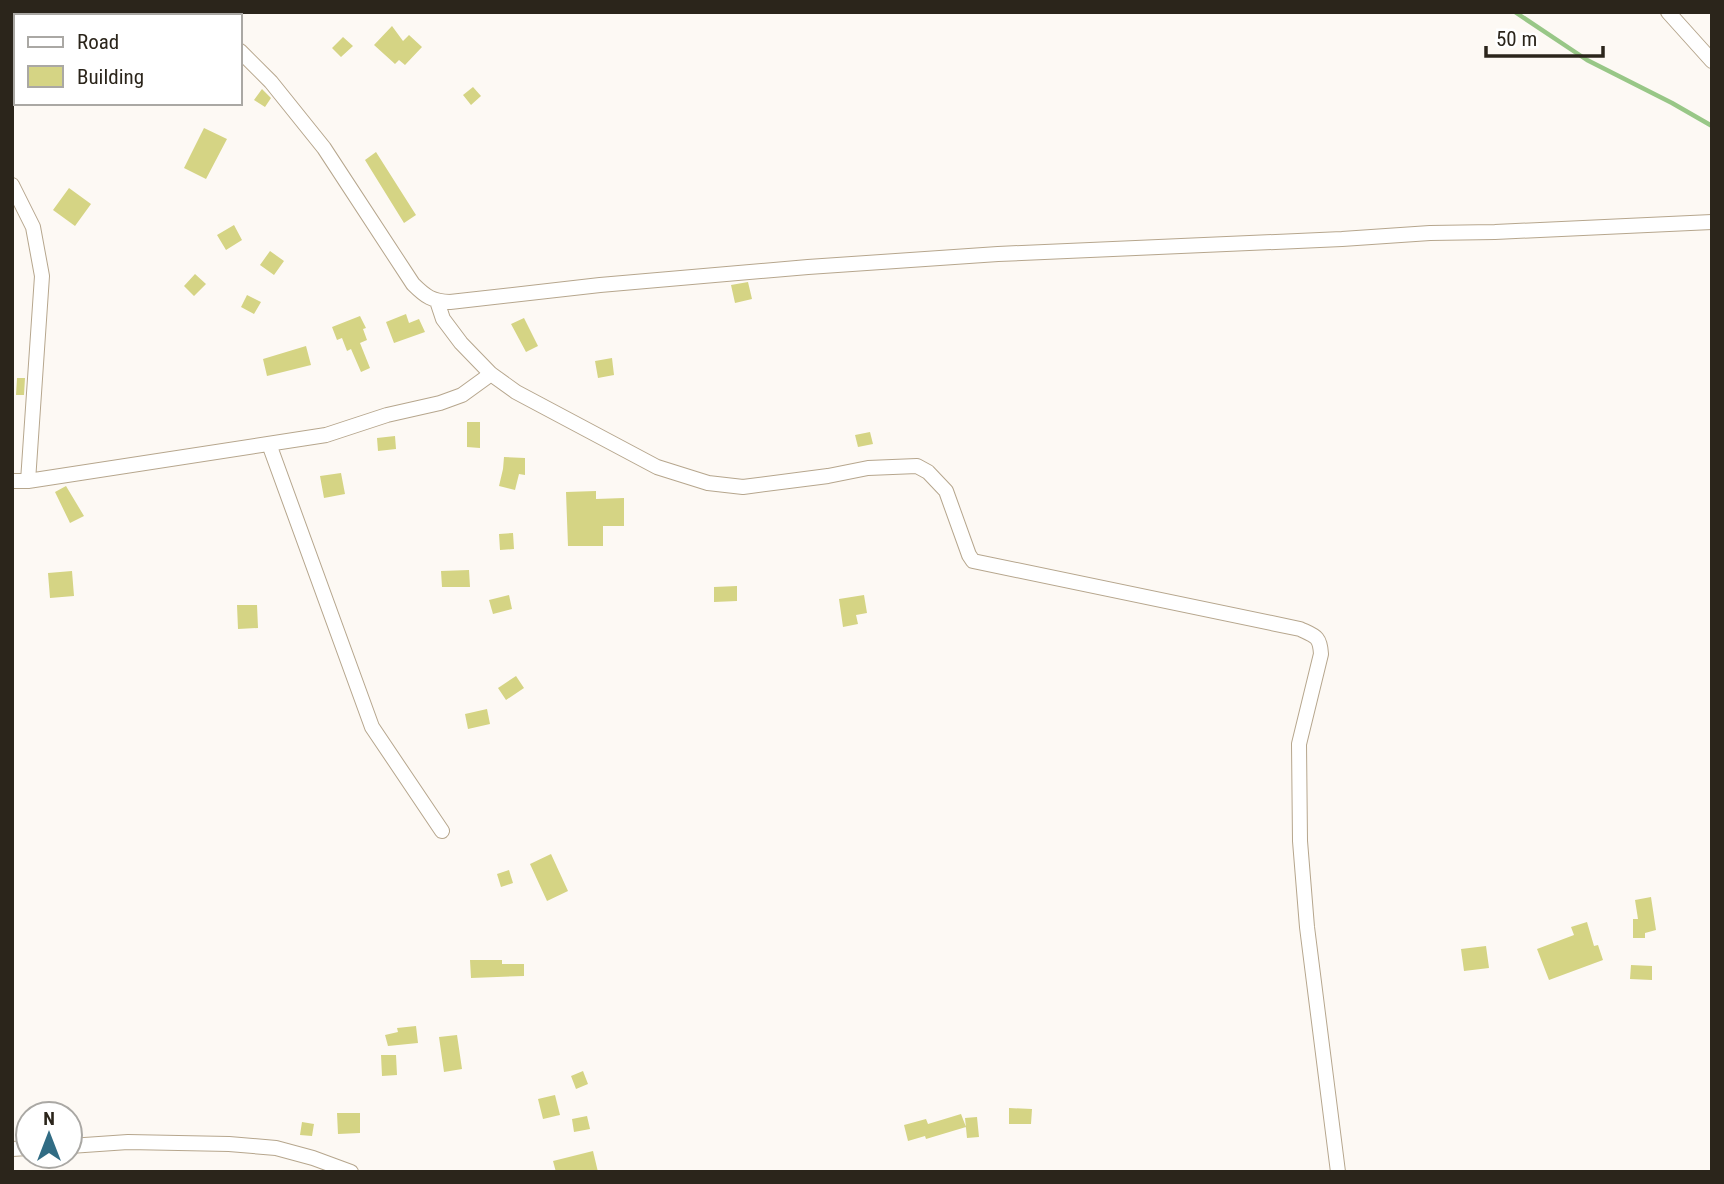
<svg xmlns="http://www.w3.org/2000/svg" width="1724" height="1184" viewBox="0 0 1724 1184" font-family="'Roboto Condensed',sans-serif">
  <style>
    .lines { fill: none; stroke-linecap: round; stroke-linejoin: round }
    .stream { stroke: #98c787; stroke-width: 4.5 }
    .building { fill: #d5d484 }
    .street-casing { stroke: #b6a68d; stroke-width: 16 }
    .street { stroke: #fff; stroke-width: 14 }
  </style>
  <rect width="100%" height="100%" fill="#fdf9f4"/>
  <g class="lines">
    <path class="stream" d="M1515,12L1587,60L1672,103L1712,126"/>
  </g>
  <path class="building" d="M392,26L403,41L409,35L422,47L405,65L399,60L395,64L374,45Z
    M343,37L353,46L341,57L332,48Z
    M473,87L481,96L471,105L463,95Z
    M262,89L271,98L265,107L254,100Z
    M204,128L227,139L206,179L184,168Z
    M376,152L416,215L404,223L365,160Z
    M69,188L91,204L75,226L53,210Z
    M234,225L242,240L226,250L217,235Z
    M270,251L284,261L274,275L260,265Z
    M195,274L206,284L194,296L184,286Z
    M748,282L752,299L735,303L731,285Z
    M247,295L261,302L254,314L241,307Z
    M406,314L409,323L419,319L425,332L394,343L386,322Z
    M360,316L366,328L363,329L367,340L360,343L370,368L361,372L351,349L347,351L342,338L337,340L332,327Z
    M524,318L538,346L526,352L511,324Z
    M306,346L311,365L267,376L263,359Z
    M612,358L614,375L598,378L595,361Z
    M17,378H25L24,395H16Z
    M467,422H480V448L467,447Z
    M870,432L873,444L858,447L855,435Z
    M395,436L396,449L378,451L377,438Z
    M504,457L525,458V475L519,474L515,490L499,486L503,469Z
    M341,473L345,494L324,498L320,476Z
    M66,486L84,516L70,523L55,492Z
    M596,491V499L624,498V526H603V546H568L566,492Z
    M513,533L514,549L500,550L499,534Z
    M469,570L470,587H442L441,571Z
    M72,571L74,596L50,598L48,573Z
    M737,586V601L714,602V587Z
    M509,595L512,609L493,614L489,600Z
    M864,595L867,613L856,615L858,624L843,627L839,599Z
    M237,605H257L258,628L238,629Z
    M516,676L524,688L506,700L498,688Z
    M487,709L490,724L468,729L465,714Z
    M551,854L568,891L547,901L530,864Z
    M509,870L513,883L501,887L497,874Z
    M1651,897L1656,930L1645,933V938H1633V919H1638L1635,900Z
    M1587,922L1594,946L1598,945L1603,960L1549,980L1537,949L1574,935L1571,927Z
    M1486,946L1489,968L1464,971L1461,949Z
    M470,960H502V964H524V976L471,978Z
    M1631,965L1652,966V980L1630,979Z
    M416,1026L418,1043L388,1046L385,1035L398,1032L397,1028Z
    M457,1035L462,1069L444,1072L439,1037Z
    M381,1055H396L397,1075L382,1076Z
    M583,1071L588,1084L576,1089L571,1076Z
    M555,1095L560,1115L543,1119L538,1099Z
    M1009,1108L1032,1109L1031,1124H1009Z
    M337,1113H360V1133L338,1134Z
    M961,1114L966,1127L926,1139L925,1136L908,1141L904,1125L926,1119L928,1124Z
    M587,1116L590,1129L574,1132L572,1119Z
    M977,1117L979,1137L967,1138L965,1118Z
    M302,1122L314,1124L312,1136L300,1135Z
    M593,1151L598,1172H556L553,1161Z"/>
  <g class="lines">
    <g class="street-casing">
      <path id="street" d="M194,12L198,16
        M1668,12L1712,61
        M240,51L271,82L324,148L413,284C426,297 432,301 450,302L600,285L808,267L998,254L1342,239L1430,233L1495,232L1712,222
        M12,185L33,227L42,276L28,481
        M437,301L443,319L461,343L491,374L516,392L657,467L708,483L743,487L828,476L868,468L917,466L928,472L946,491L969,555L973,561L1300,629C1315,636 1320,636 1321,654L1299,744L1300,841L1307,927L1338,1172
        M269,444L372,727L442,831
        M12,481H28L326,435L387,415L440,403L462,395L491,374
        M70,1146L128,1142L229,1144L276,1148L313,1158L351,1172
        M12,1149L28,1148"/>
    </g>
    <use href="#street" class="street"/>
  </g>
  <rect width="1724" height="1184" fill="none" stroke="#2b251b" stroke-width="28"/>
  <rect x="14" y="14" width="228" height="91" fill="#ffffff" stroke="#aaa8a4" stroke-width="2"/>
  <rect x="28" y="37" width="35" height="10" fill="#ffffff" stroke="#aaa8a4" stroke-width="2"/>
  <text x="77" y="49" font-size="21" fill="#2b251b">Road</text>
  <rect x="28" y="66" width="35" height="21" fill="#d5d484" stroke="#aaa8a4" stroke-width="2"/>
  <text x="77" y="84" font-size="21" fill="#2b251b">Building</text>
  <g transform="translate(49 1135)"><circle r="33" fill="#ffffff" stroke="#aaa8a4" stroke-width="2"/>
  <path d="M0-5L12 26L0 18L-12 26Z" fill="#316c84"/>
  <text y="-10" font-size="19" font-weight="bold" text-anchor="middle" fill="#2b251b">N</text>
  </g>
  <path d="M1486 46v10h117v-10" fill="none" stroke="#2b251b" stroke-width="3.5"/>
  <text x="1496" y="46" font-size="21" fill="#2b251b" stroke="#ffffff" stroke-width="5" paint-order="stroke">50 m</text>
</svg>
